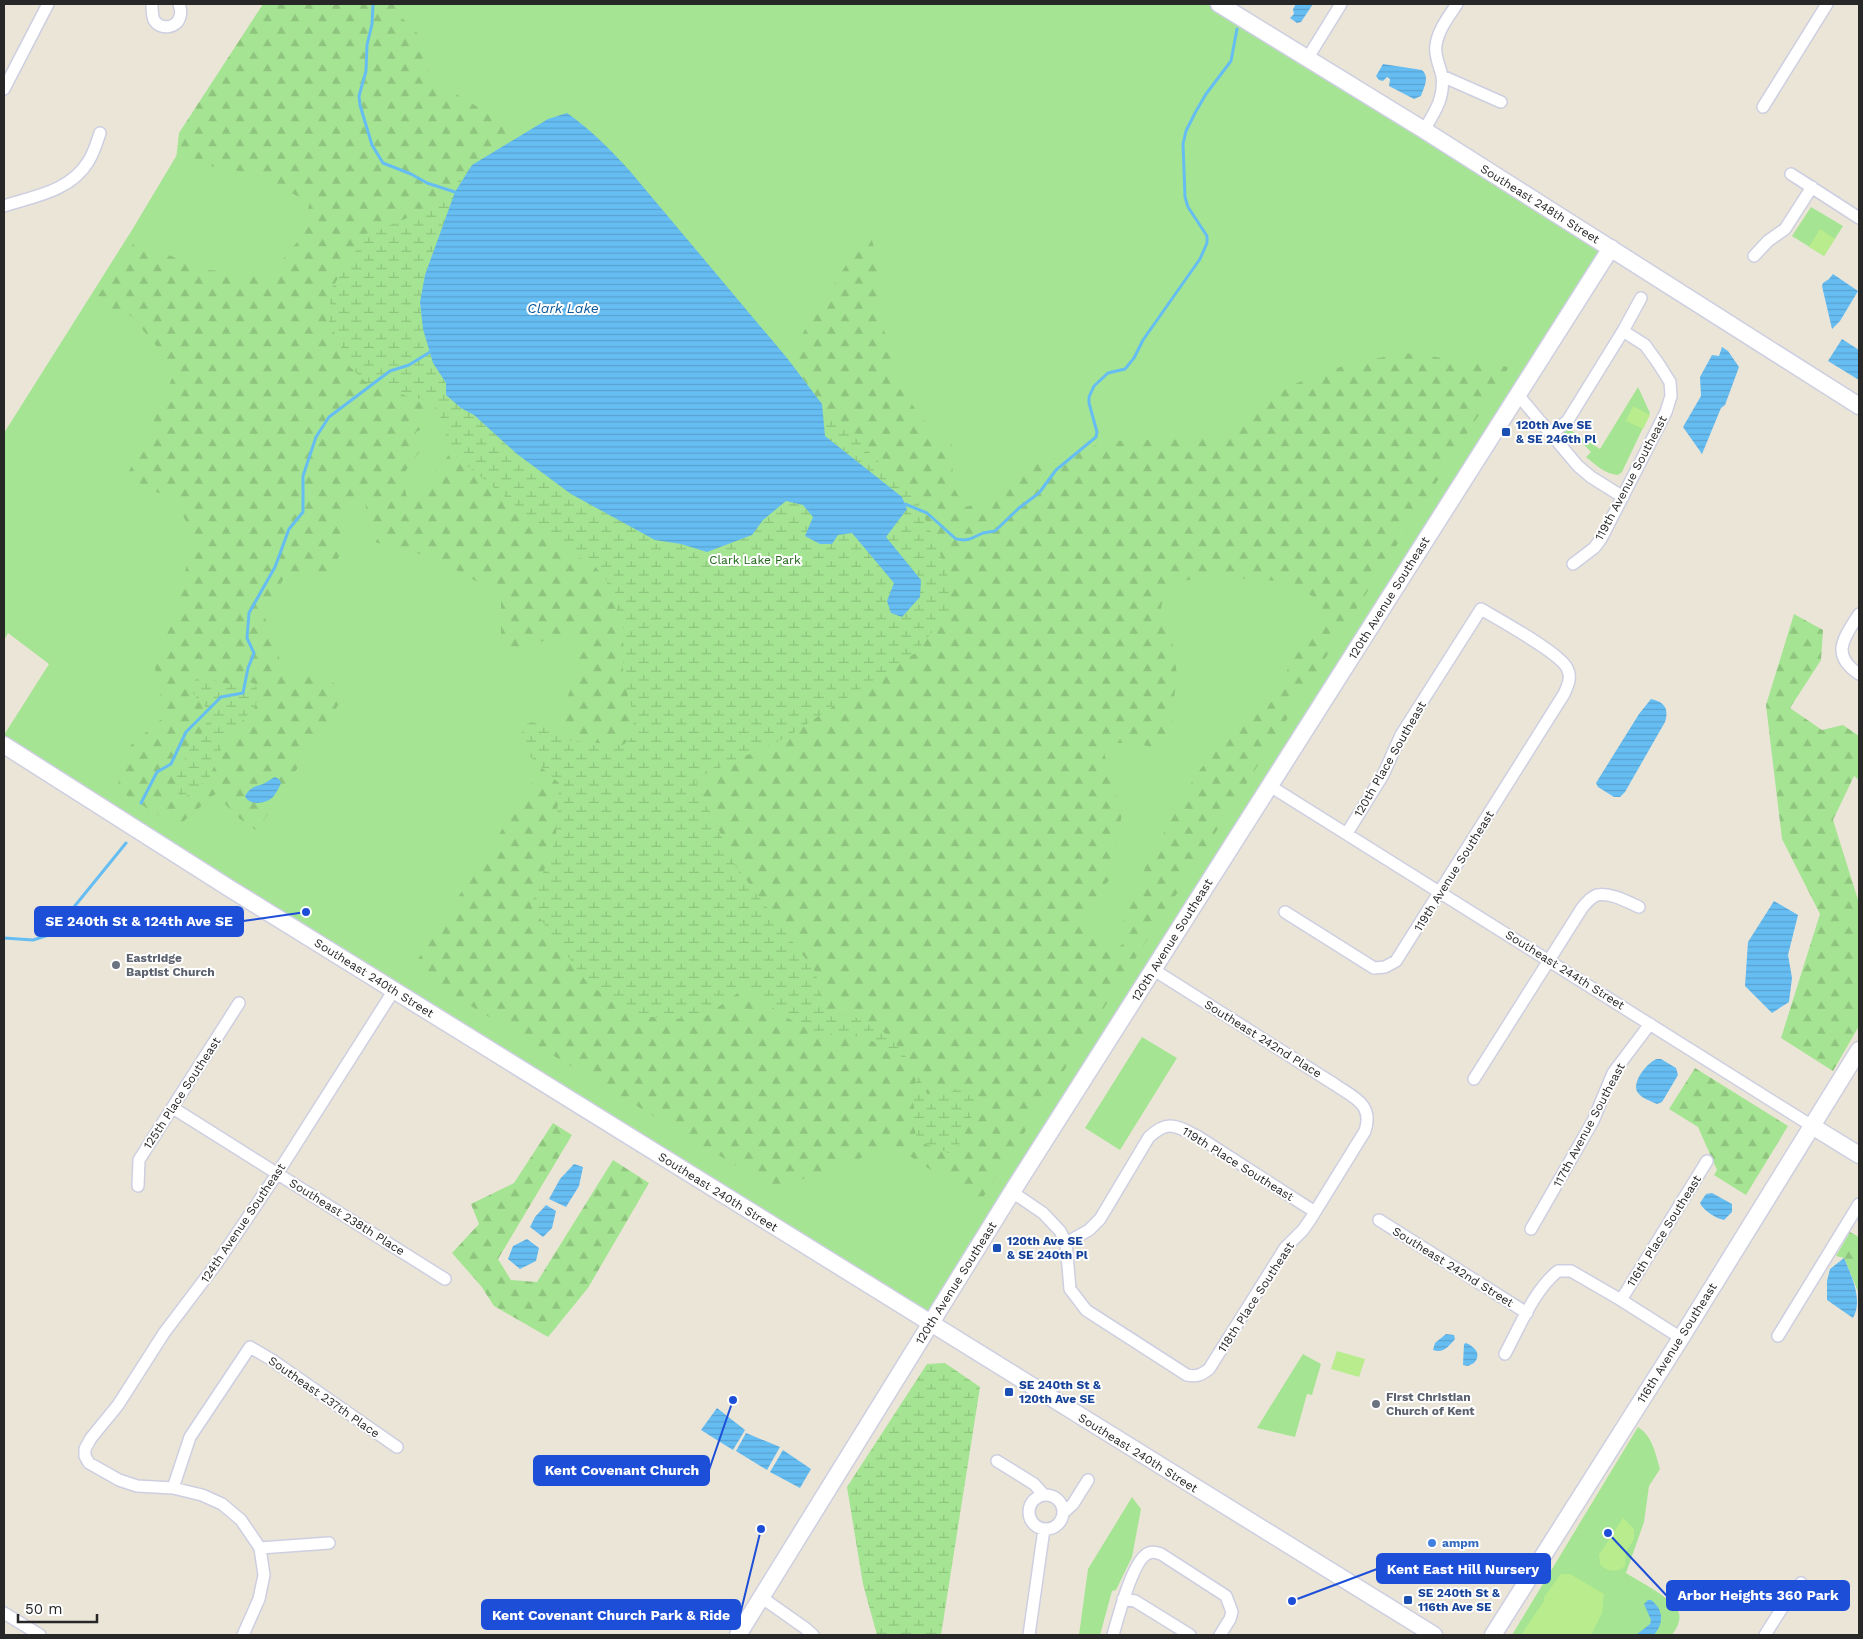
<svg xmlns="http://www.w3.org/2000/svg" width="1863" height="1639" viewBox="0 0 1863 1639" font-family="'Work Sans',sans-serif">
  <style>
    .grass { fill: #a5e492 }
    .forest { fill: url(#forest-firs); fill-rule: evenodd }
    .wetland { fill: url(#wetland-marsh) }
    .pitch { fill: #b9ec8c }
    .water { fill: url(#water-rules) }
    .lines { fill: none; stroke-linecap: round; stroke-linejoin: round }
    .stream { stroke: #66bdf2; stroke-width: 3 }
    .street-casing { stroke: #cdcfe1; stroke-width: 14 }
    .secondary-casing { stroke: #cdcfe1; stroke-width: 19 }
    .street { stroke: #fff; stroke-width: 11 }
    .secondary { stroke: #fff; stroke-width: 16 }
    .transit-dot { fill: #1a4fb4; stroke: #fff; stroke-width: 2 }
    .worship-dot { fill: #6b7280; stroke: #fff; stroke-width: 2 }
    .shop-dot { fill: #3f7fe0; stroke: #fff; stroke-width: 2 }
    .labels { text-anchor: middle; dominant-baseline: central; stroke-width: 4; stroke-linejoin: round; paint-order: stroke }
    .street-label { font-size: 12px; fill: #272727; stroke: #fff }
    .transit-label { font-size: 12px; font-weight: bold; fill: #164399; stroke: #fff; text-anchor: start }
    .park-label { font-size: 12px; fill: #1e6516; stroke: #fff }
    .worship-label { font-size: 12px; font-weight: bold; fill: #5b616d; stroke: #fff; text-anchor: start }
    .shop-label { font-size: 12px; font-weight: bold; fill: #366cbe; stroke: #fff; text-anchor: start }
    .water-label { font-size: 14px; font-style: italic; fill: #09589a; stroke: #fff }
    .leader { fill: none; stroke: #1d4ed8; stroke-width: 2 }
    .callout-dot { fill: #1d4ed8; stroke: #fff; stroke-width: 2 }
    .callout { fill: #1d4ed8; stroke: #1d4ed8; stroke-width: 2 }
    .callout-label { font-size: 14px; text-anchor: middle; font-weight: bold; fill: #fff }
  </style>
  <defs>
    <pattern id="forest-firs" width="22" height="20" patternUnits="userSpaceOnUse" patternTransform="scale(1.25)"><rect width="22" height="20" fill="#a5e492"/><path d="M5 1l3.5 6h-7zM16 11l3.5 6h-7z" fill="#8ec47e"/></pattern>
    <pattern id="wetland-marsh" width="20" height="14" patternUnits="userSpaceOnUse" patternTransform="scale(1.25)"><rect width="20" height="14" fill="#a5e492"/><path d="M1 5h8M5 5V1M11 12h8M15 12V8" fill="none" stroke="#8ec47e"/></pattern>
    <pattern id="water-rules" width="6" height="5" patternUnits="userSpaceOnUse" patternTransform="scale(1.25)"><rect width="6" height="5" fill="#66bdf2"/><path d="M0 2.5h6" fill="none" stroke="#58a2d0"/></pattern>
  </defs>
  <rect width="100%" height="100%" fill="#ebe5d8"/>
  <path class="grass" d="M267,4H1219L1611,248L931,1324L4,745V735L49,664L8,633L4,640V433L132,230Z
    M1811,207L1843,226L1824,256L1792,236Z
    M1638,387L1650,413L1622,472L1618,475C1605,474 1596,465 1586,457L1591,452L1573,433L1567,436L1562,432L1567,428L1600,449Z
    M1142,1037L1177,1058L1120,1150L1085,1128Z
    M1303,1354L1321,1364L1312,1395L1307,1394L1295,1437L1257,1428Z
    M1638,1427C1653,1437 1655,1453 1660,1469L1649,1486L1644,1522L1626,1573C1640,1582 1673,1598 1679,1613C1681,1622 1676,1629 1672,1635H1512Z
    M1132,1497L1141,1509L1132,1557L1116,1590L1112,1591L1100,1635H1079L1088,1569Z"/>
  <path class="forest" d="M263,4H396L398,14L424,40L429,71L437,83L497,118L519,137L472,165L436,207L367,234L329,321L350,367L380,385L409,397L429,400L434,406L427,413L417,414L416,420L420,430L416,432V440L419,443L425,444L402,476L407,498C424,486 439,469 451,452L574,554L595,566L615,591L616,609L623,626V678L633,712L634,736L623,745L571,741L561,734L564,706L575,678L577,655L571,633L540,642L513,652L501,646V595L435,558L371,541L364,494L338,511L343,549L331,571L285,576L264,615L283,669L300,676L325,673L344,696L257,831L240,819L215,794L177,827L118,790L121,754L165,716L155,668L178,604L193,536L176,501L126,477L149,432L176,369L131,316L93,303L136,240L152,249L209,270L269,276L299,240L310,202L250,173L176,160L179,133ZM205,673L219,683L234,684L255,707L226,738L209,778L189,750L201,736L210,715L206,705L193,694ZM266,783H281L274,796L257,785Z
    M869,229L881,273L876,310L890,346L898,386L938,439L952,444L953,487L965,507L985,502L1015,471L1110,441L1224,438L1289,386L1351,363L1406,353L1509,367L1190,873L982,1199L970,1195L894,1146L775,1189L411,970L542,768L559,783L556,838L531,906L700,1020L746,987C769,1004 790,1023 817,1032C828,1036 843,1035 855,1036C882,1040 899,1058 917,1077L911,1094L914,1106V1127L918,1141L954,1155L959,1090L945,1093L927,1094L917,1072L868,1023L822,1009L816,973L735,865L695,779L787,736L915,653L950,610L928,528L918,502L822,404L787,358ZM1208,576L1293,582L1313,597L1319,618L1315,627L1305,630L1274,700L1253,717L1229,733L1196,775L1147,863L1122,924L1128,934L1123,944L1110,952L1098,939L1086,919L1093,901L1110,879L1122,814L1104,753L1113,743H1137L1159,750L1169,740L1177,675L1172,641L1159,621L1163,597L1174,583Z
    M1794,614L1823,630L1821,660L1790,708L1822,730L1843,725L1859,736V780L1854,776L1833,820L1859,903V1026L1833,1071L1781,1038L1820,914L1782,839L1766,705Z
    M1695,1068L1788,1126L1746,1195L1714,1175L1717,1170L1698,1127L1669,1109Z
    M553,1123L572,1135L498,1259L511,1280L537,1282L613,1160L649,1183L588,1288L548,1337L494,1306L481,1286L452,1253L479,1224L471,1204L514,1183Z
    M1850,1232L1859,1237V1294L1844,1258L1836,1256Z"/>
  <path class="wetland" d="M472,165L455,192L420,302L423,329L433,363L461,408L474,415L517,454L571,494L655,540L681,544L707,552L752,535L763,520L786,501L803,505L813,517L838,535L852,533L894,583L921,580L886,537L907,509L902,497L825,436L822,404L918,502L947,570L950,610L915,653L787,737L695,779L735,865L816,973L822,1009C837,1013 854,1016 868,1022C895,1035 915,1067 927,1094L945,1093L959,1090L975,1098L971,1120L954,1155L918,1141L914,1127V1106L911,1094L917,1077C899,1058 882,1040 855,1036C843,1035 828,1036 817,1032C790,1023 769,1004 746,987L700,1020L637,1016L588,984L531,906L556,838L559,783L525,752L520,737L525,725L536,720L547,724L571,741L623,745L634,736L633,712L623,678V626L616,609L615,591L595,566L574,554L451,452L440,416L429,400L409,397L380,385L372,388L350,367L329,321L331,289L367,234L436,207Z
    M205,672C209,675 213,680 218,682C231,689 243,676 256,685L258,697L255,707L226,738L209,778L183,799L180,797L176,789V778L189,750L201,736L210,715C205,702 195,700 191,689L196,678Z
    M945,1363L980,1387L941,1635H877L863,1584L847,1487L927,1364Z"/>
  <path class="pitch" d="M1820,229L1835,239L1824,256L1809,247Z
    M1633,406L1650,415L1643,429L1626,421Z
    M1337,1351L1365,1359L1359,1377L1331,1369Z
    M1623,1518L1634,1529V1539L1626,1552L1625,1566C1617,1573 1607,1572 1600,1564L1599,1555Z
    M1561,1574H1570L1604,1594L1602,1613L1591,1635H1521L1544,1601V1597Z"/>
  <path class="water" d="M1296,4H1313L1301,22L1297,23L1290,18L1294,14L1293,9Z
    M1383,64L1422,70C1430,77 1424,87 1421,96L1414,99L1389,86L1390,79L1387,77L1383,81L1379,80L1376,76Z
    M567,113C590,129 610,149 629,170L787,358L822,404L825,436L902,497L907,509L886,537L921,580L920,597L902,617L891,613L887,601L894,583L852,533L838,535L832,544H820L805,536L813,517L803,505L786,501L763,520L752,535L707,552L681,544L655,540L571,494L517,454L474,415L461,408L446,395V383L433,363L423,329L420,302L425,275L455,192L472,165L548,119Z
    M1833,274L1858,291L1840,321L1832,329L1822,286L1823,283L1829,279Z
    M1842,339L1859,350V380L1828,361Z
    M1722,347L1728,351L1739,367L1725,405L1721,408L1702,454L1683,427L1701,396L1700,377L1712,355L1719,356Z
    M1651,699C1665,702 1669,709 1665,722L1625,792L1620,797H1614L1598,787L1596,783L1639,714Z
    M275,777L279,779L281,783C279,788 276,793 273,797C266,804 249,806 245,796C251,787 254,787 263,784C268,782 270,779 275,777Z
    M1774,901L1798,915L1788,955L1792,978L1789,1002L1772,1013L1745,986L1748,942Z
    M1657,1059H1661L1676,1068L1678,1075L1662,1102L1657,1104C1651,1101 1643,1099 1639,1094C1629,1085 1647,1062 1657,1059Z
    M574,1164L583,1167L579,1186L566,1207L549,1199L560,1179Z
    M1712,1193L1732,1204V1212L1724,1220C1715,1218 1704,1211 1700,1203L1706,1194Z
    M546,1205L556,1211L552,1228L543,1237L530,1227L535,1217Z
    M527,1239L539,1248L536,1261L520,1269L508,1259L513,1246Z
    M1844,1258C1852,1277 1863,1300 1853,1318L1827,1300V1281L1830,1269Z
    M1446,1334L1454,1335L1455,1339C1449,1346 1443,1354 1433,1350L1435,1343Z
    M1466,1343C1475,1347 1482,1354 1474,1363L1468,1366L1463,1365L1464,1344Z
    M717,1408L745,1430L733,1450L701,1430Z
    M746,1433L780,1447L767,1470L736,1451Z
    M783,1450L811,1469L800,1488L770,1472Z
    M1648,1600H1651C1664,1610 1664,1623 1654,1635H1636L1650,1624L1651,1620L1644,1604Z"/>
  <g class="lines">
    <path class="stream" d="M373,4L372,24L367,45L366,71L359,96L360,105L372,145L383,163L411,174L427,183L455,192
      M905,504L927,513L956,539L964,540L970,539L983,533L995,531L1019,508L1039,493L1056,470L1096,437L1097,432L1089,403V397L1094,386L1108,373L1125,369L1134,358L1143,340L1200,259L1207,243V236L1188,207L1185,197L1183,144L1186,131L1195,113L1206,94L1231,61L1237,29
      M141,803L157,772L171,764L186,732L221,697L243,693L248,668L254,653L247,638L249,613L275,567L289,529L303,512V476L316,437L329,417L390,371L409,365L430,352
      M4,938L33,940L52,934L126,843"/>
    <g class="street-casing">
      <path id="street" d="M152,4C152,9 152,15 154,20C161,31 178,28 180,16C182,12 180,8 179,4
        M1307,59L1341,4
        M1442,76L1501,102
        M4,89L48,4
        M1763,107L1827,4
        M1424,130C1434,113 1445,98 1442,76C1440,66 1434,56 1436,45C1438,30 1449,16 1457,4
        M1791,174L1859,218
        M4,206C35,196 70,191 88,162C94,153 97,142 100,133
        M1754,256L1768,241L1785,229L1812,187
        M1518,395L1578,466L1591,477L1623,497
        M1551,435L1568,420L1623,331L1641,298
        M1573,564L1594,548L1601,539L1666,412L1671,396L1670,382L1658,363L1645,345L1623,331
        M1859,614C1845,637 1829,654 1859,674
        M1270,786L1812,1126
        M1285,912L1374,968L1385,967L1396,961L1564,694C1568,685 1572,677 1567,668C1560,653 1498,619 1481,609L1401,735L1383,775L1347,833
        M1474,1079L1582,908C1586,903 1591,897 1597,895C1610,892 1628,902 1639,907
        M173,1108L445,1279
        M138,1186L139,1160L239,1003
        M1012,1192L1043,1213L1060,1231L1066,1243L1070,1289L1086,1310L1187,1375C1197,1377 1201,1375 1209,1369L1285,1248L1303,1230L1310,1220L1365,1131C1374,1104 1353,1097 1334,1084L1154,970
        M1379,1220L1527,1313
        M1531,1229L1593,1121L1613,1073L1650,1024
        M1066,1243L1089,1230L1100,1219L1149,1137C1168,1119 1176,1126 1197,1136L1315,1212
        M1621,1300L1707,1161
        M1778,1336L1859,1204
        M1505,1354C1519,1328 1534,1290 1558,1271H1571L1621,1300L1681,1338
        M997,1461L1034,1484L1044,1495
        M173,1488L190,1437L250,1347L272,1360L397,1447
        M1029 1512a17 17 0 1 1 34 0a17 17 0 1 1-34 0Z
        M1063,1513L1073,1504L1088,1480
        M260,1548L329,1543
        M761,1597L805,1628L813,1635
        M1123,1599L1135,1601L1190,1635
        M4,1613L40,1635
        M243,1635L259,1599L264,1575L260,1548L241,1520L222,1504L202,1495L173,1488L137,1486L119,1480L89,1463L85,1456V1449L91,1438L118,1405L164,1333L217,1263L277,1174L394,990
        M1029,1635L1044,1529
        M1113,1635C1118,1618 1133,1558 1149,1553C1154,1551 1157,1553 1161,1554L1226,1596L1232,1612L1230,1619L1220,1635
        M1765,1635L1784,1605L1801,1583"/>
    </g>
    <g class="secondary-casing">
      <path id="secondary" d="M1219,4L1424,130L1859,406
        M4,745L229,888L1434,1635
        M1812,1126L1859,1155
        M738,1635L1012,1192L1611,248
        M1493,1635L1681,1338L1859,1050"/>
    </g>
    <use href="#street" class="street"/>
    <use href="#secondary" class="secondary"/>
  </g>
  <g class="transit-dot">
    <rect x="1501" y="427" width="10" height="10" rx="2.5"/>
    <rect x="992" y="1243" width="10" height="10" rx="2.5"/>
    <rect x="1004" y="1387" width="10" height="10" rx="2.5"/>
    <rect x="1403" y="1595" width="10" height="10" rx="2.5"/>
  </g>
  <g class="worship-dot">
    <circle cx="116" cy="965" r="5"/>
    <circle cx="1376" cy="1404" r="5"/>
  </g>
  <circle class="shop-dot" cx="1432" cy="1543" r="5"/>
  <g class="labels">
    <g class="street-label">
      <text transform="translate(1540 204) rotate(32)">Southeast 248th Street</text>
      <text transform="translate(1631 478) rotate(-62)">119th Avenue Southeast</text>
      <text transform="translate(1389 598) rotate(-58)">120th Avenue Southeast</text>
      <text transform="translate(1390 759) rotate(-60)">120th Place Southeast</text>
      <text transform="translate(1454 871) rotate(-58)">119th Avenue Southeast</text>
      <text transform="translate(1172 940) rotate(-58)">120th Avenue Southeast</text>
      <text transform="translate(1565 970) rotate(32)">Southeast 244th Street</text>
      <text transform="translate(374 978) rotate(32)">Southeast 240th Street</text>
      <text transform="translate(1263 1039) rotate(32)">Southeast 242nd Place</text>
      <text transform="translate(182 1093) rotate(-57)">125th Place Southeast</text>
      <text transform="translate(1589 1125) rotate(-62)">117th Avenue Southeast</text>
      <text transform="translate(1238 1164) rotate(32)">119th Place Southeast</text>
      <text transform="translate(718 1192) rotate(32)">Southeast 240th Street</text>
      <text transform="translate(347 1217) rotate(32)">Southeast 238th Place</text>
      <text transform="translate(243 1223) rotate(-56)">124th Avenue Southeast</text>
      <text transform="translate(1664 1231) rotate(-58)">116th Place Southeast</text>
      <text transform="translate(1453 1267) rotate(32)">Southeast 242nd Street</text>
      <text transform="translate(956 1283) rotate(-58)">120th Avenue Southeast</text>
      <text transform="translate(1256 1297) rotate(-57)">118th Place Southeast</text>
      <text transform="translate(1677 1343) rotate(-58)">116th Avenue Southeast</text>
      <text transform="translate(324 1397) rotate(35)">Southeast 237th Place</text>
      <text transform="translate(1138 1453) rotate(32)">Southeast 240th Street</text>
    </g>
    <g class="transit-label">
      <text x="1516" y="425">120th Ave SE<tspan x="1516" dy="14">&amp; SE 246th Pl</tspan></text>
      <text x="1007" y="1241">120th Ave SE<tspan x="1007" dy="14">&amp; SE 240th Pl</tspan></text>
      <text x="1019" y="1385">SE 240th St &amp;<tspan x="1019" dy="14">120th Ave SE</tspan></text>
      <text x="1418" y="1593">SE 240th St &amp;<tspan x="1418" dy="14">116th Ave SE</tspan></text>
    </g>
    <g class="park-label">
      <text x="755" y="560">Clark Lake Park</text>
    </g>
    <g class="worship-label">
      <text x="126" y="958">Eastridge<tspan x="126" dy="14">Baptist Church</tspan></text>
      <text x="1386" y="1397">First Christian<tspan x="1386" dy="14">Church of Kent</tspan></text>
    </g>
    <g class="shop-label">
      <text x="1442" y="1543">ampm</text>
    </g>
    <g class="water-label">
      <text x="563" y="308">Clark Lake</text>
    </g>
  </g>
  <path class="leader" d="M306 912L243 921M733 1400L709 1470M1292 1601L1377 1569M1608 1533L1667 1596M761 1529L740 1615"/>
  <g class="callout-dot">
    <circle cx="306" cy="912" r="5"/>
    <circle cx="733" cy="1400" r="5"/>
    <circle cx="1292" cy="1601" r="5"/>
    <circle cx="1608" cy="1533" r="5"/>
    <circle cx="761" cy="1529" r="5"/>
  </g>
  <g class="callout">
    <rect x="35" y="907" width="208" height="29" rx="5"/>
    <rect x="534" y="1456" width="175" height="29" rx="5"/>
    <rect x="1377" y="1554" width="173" height="29" rx="5"/>
    <rect x="1667" y="1581" width="182" height="29" rx="5"/>
    <rect x="482" y="1600" width="258" height="29" rx="5"/>
  </g>
  <g class="callout-label">
    <text x="139" y="926">SE 240th St &amp; 124th Ave SE</text>
    <text x="622" y="1475">Kent Covenant Church</text>
    <text x="1463" y="1574">Kent East Hill Nursery</text>
    <text x="1758" y="1600">Arbor Heights 360 Park</text>
    <text x="611" y="1620">Kent Covenant Church Park &amp; Ride</text>
  </g>
  <rect width="1863" height="1639" fill="none" stroke="#272727" stroke-width="10"/>
  <path d="M18 1614v8h79v-8" fill="none" stroke="#272727" stroke-width="2.5"/>
  <text x="25" y="1614" font-size="15" fill="#272727" stroke="#ffffff" stroke-width="4" paint-order="stroke">50 m</text>
</svg>
